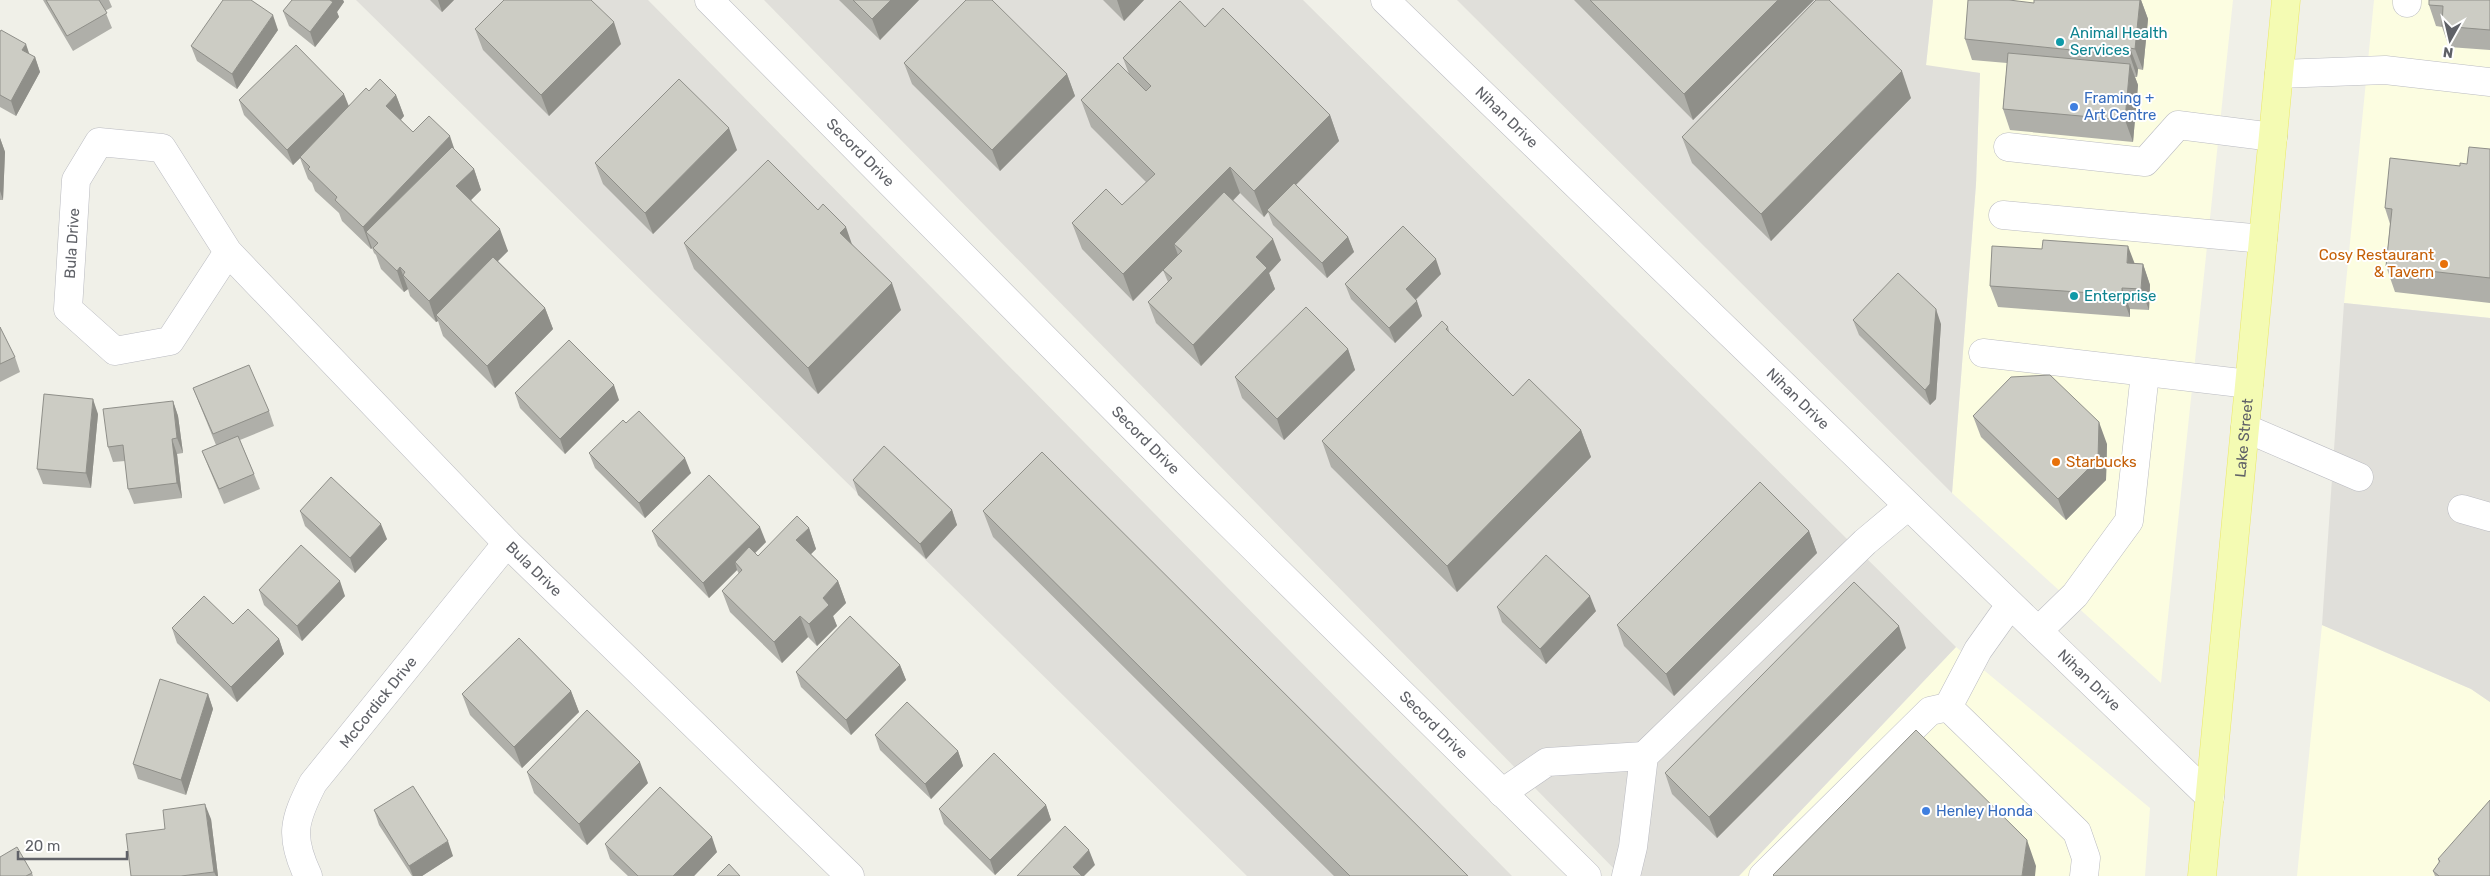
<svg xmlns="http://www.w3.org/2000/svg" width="2490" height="876" viewBox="0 0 2490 876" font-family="Rubik,sans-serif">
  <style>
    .commercial { fill: #fcfde1 }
    .industrial { fill: #e0dfda }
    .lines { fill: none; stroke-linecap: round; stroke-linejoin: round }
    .minor-casing { stroke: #babbc1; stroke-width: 29 }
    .major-casing { stroke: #ebe967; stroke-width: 29 }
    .minor { stroke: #fff; stroke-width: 28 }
    .major { stroke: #f4fbb3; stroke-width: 28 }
    .wall { fill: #afafa9 }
    .shaded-wall { fill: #8f8f89 }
    .building { fill: #ccccc4; stroke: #8f8f89 }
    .culture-dot { fill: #0f9aa8; stroke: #fff; stroke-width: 2 }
    .shop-dot { fill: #3f7fe0; stroke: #fff; stroke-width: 2 }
    .food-dot { fill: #e8710a; stroke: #fff; stroke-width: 2 }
    .labels { text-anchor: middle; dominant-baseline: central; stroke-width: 4; stroke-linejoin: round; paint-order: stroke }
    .culture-label { font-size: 15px; fill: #0d838f; stroke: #fff; text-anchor: start }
    .shop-label { font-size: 15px; fill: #366cbe; stroke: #fff; text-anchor: start }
    .street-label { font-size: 15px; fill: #5f6167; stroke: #fff }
    .food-label { font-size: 15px; fill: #c56008; stroke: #fff; text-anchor: end }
  </style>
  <rect width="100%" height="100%" fill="#f0f0e8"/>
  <path class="commercial" d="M1933,0H2233L2161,683L1952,493L1976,184L1980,73L1926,66Z
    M2374,0H2490V318L2344,303Z
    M2322,625L2471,689L2490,702V876H2297Z
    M1956,647L2150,808L2145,876H1739Z"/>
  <path class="industrial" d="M356,0H648L1512,876H1247Z
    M764,0H1303L1956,647L1739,876H1621Z
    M1457,0H1933L1926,65L1980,73L1976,184L1952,493Z
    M2344,303L2490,318V702L2471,689L2322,625Z"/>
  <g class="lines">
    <g class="minor-casing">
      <g id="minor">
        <path id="s1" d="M709,0L1189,484L1587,876"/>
        <path id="s2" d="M1385,0L2210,797"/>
        <path d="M2407,3V0"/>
        <path d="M2279,74L2385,70L2490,82"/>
        <path d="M2008,147L2145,162L2178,125L2273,137"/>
        <path d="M2003,215L2263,239"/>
        <path id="s3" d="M228,252L170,341L115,351L68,309L76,180L99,142L162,148L228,252L507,543L850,876"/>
        <path d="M1983,353L2249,384"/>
        <path d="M2245,428L2359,477"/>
        <path d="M2462,509L2490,517"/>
        <path d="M2038,631L2075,595L2129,521L2145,373"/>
        <path d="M1948,707L1978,650L2010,605"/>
        <path d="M1502,793L1547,762L1644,756"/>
        <path id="s4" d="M308,876C289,836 294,820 313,783L507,543"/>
        <path d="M1626,876L1633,847L1644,756L1865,542L1908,506"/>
        <path d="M1763,876L1930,711L1948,707L2077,832L2086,858L2084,876"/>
      </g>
    </g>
    <g class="major-casing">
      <g id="major">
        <path id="s5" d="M2202,876L2286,0"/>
      </g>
    </g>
    <use href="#minor" class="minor"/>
    <use href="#major" class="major"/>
  </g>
  <path class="wall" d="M43,0H109L112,7L105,11L112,28L73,51Z
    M292,0H343L344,2L337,12L339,17L315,47L289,26L283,11Z
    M430,0H454L442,12Z
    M839,0H919L880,40Z
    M1103,0H1144L1124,21Z
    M1574,0H1814L1693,120Z
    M2034,0H2141L2148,19L2143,70L2138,69L2137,77H2135L2138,85L2133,142L2010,130L2003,109L2007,63L1972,60L1965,39L2034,3Z
    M2490,0V50L2449,47L2442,27L2436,26L2429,5Z
    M1205,27L1330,115L1339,141L1296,185L1348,237L1354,252L1327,278L1273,225L1268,212L1264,217L1240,193L1233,201L1281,260L1269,273L1275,289L1201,366L1156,323L1148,302L1168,282L1163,270L1172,261L1133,301L1082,249L1072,223L1122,205L1146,182L1091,127L1081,100L1129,74L1123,58Z
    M475,29L621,44L549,116L483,50Z
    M278,30L237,89L197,61L191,46Z
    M0,32L29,54L35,57L40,72L16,116L0,107Z
    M904,63L1067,74L1075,96L1000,171L912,84Z
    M369,91L396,95L404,116L401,120L413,132L455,150L474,169L481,190L471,200L508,251L498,261L545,308L553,329L495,388L443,336L438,321L436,322L410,296L408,289L404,292L381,269L376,255L374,253L372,248L371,249L342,221L339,213L315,191L312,183L308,179L300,158L293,165L244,115L239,100L348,106Z
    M1911,98L1771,241L1692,163L1682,137Z
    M0,138L5,152L3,200H0Z
    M2490,149V303L2395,292L2386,266L2390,224L2385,208L2460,166L2467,164Z
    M737,150L653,234L603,184L595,163Z
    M684,243L852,244L901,310L818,394L694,269Z
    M2135,263L2143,264L2150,285L2149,310L2130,309V317L1998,307L1990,286Z
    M1441,274L1416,300L1422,316L1395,343L1351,299L1345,284Z
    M1853,320L1941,324L1936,399L1930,405L1859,335Z
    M0,327L15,357L20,372L0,382Z
    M1448,327L1450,334L1513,396L1581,430L1591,457L1457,592L1331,467L1322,441Z
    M1348,349L1355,370L1284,440L1242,398L1235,377Z
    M193,388L269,411L274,426L240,440L254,474L260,489L224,504L208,466L202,451L216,445L199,403Z
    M515,393L619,400L565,454L520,408Z
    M173,401L178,416L183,453L177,454L182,498L134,504L128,489L125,461L113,462L108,447Z
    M98,414L91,488L43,484L37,469Z
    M1973,416L2107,444L2106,480L2066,520L1981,437Z
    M626,423L691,473L645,518L595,468L589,453Z
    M853,480L952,510L957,525L926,559L858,495Z
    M300,511L387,539L355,573L305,526Z
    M983,511L1468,876H1334L993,537Z
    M809,528L816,549L811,554L838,581L846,603L833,616L837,626L817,646L808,637L782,663L730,612L722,591L739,574L737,570L709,598L658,546L652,531L766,542L755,553L758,556Z
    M1809,531L1817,553L1674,696L1624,646L1617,625Z
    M259,590L345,596L302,641L264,605Z
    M1497,607L1596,611L1546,664L1502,622Z
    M233,624L279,639L284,654L237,702L177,643L172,628Z
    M1906,648L1717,838L1672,794L1665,773Z
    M900,665L906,680L851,735L801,687L796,672Z
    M571,691L579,712L522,768L470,715L462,694Z
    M208,694L213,709L186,795L138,779L133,764Z
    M875,735L958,751L963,766L931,799L880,750Z
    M527,772L648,783L587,845L534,793Z
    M1046,805L1051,820L995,875L944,824L939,809Z
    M374,810L453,856L422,876H412L379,825Z
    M211,819L218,876H131Z
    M605,844L717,852L694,876H628L610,859Z
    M2438,859L2490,876H2435L2433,871L2439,863Z
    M32,873L33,876H0Z"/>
  <path class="shaded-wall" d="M330,0H343L344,2L337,12L339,17L315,47L310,32Z
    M438,0H454L442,12Z
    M891,0H919L880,40L872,19Z
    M1117,0H1144L1124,21Z
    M1778,0H1814L1693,120L1684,94Z
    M2140,0H2141L2148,19L2143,70L2135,49Z
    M273,15L278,30L237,89L232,74Z
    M614,22L621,44L549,116L541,95Z
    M26,44L31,59L22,50Z
    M2130,48L2138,69L2137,77L2130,56Z
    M35,57L40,72L16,116L11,101Z
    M2130,64L2138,85L2133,142L2125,120Z
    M1902,71L1911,98L1771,241L1761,214Z
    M1067,74L1075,96L1000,171L992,150Z
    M344,94L350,109L293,165L287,150Z
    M396,95L404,116L394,127L386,106Z
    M1330,115L1339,141L1269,212L1267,210L1268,212L1264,217L1254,191Z
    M729,128L737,150L653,234L645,213Z
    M450,136L457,157L366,232L372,248L371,249L363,227Z
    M0,138L5,152L3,200L0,191Z
    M1230,167L1240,193L1182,252L1174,244L1178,255L1133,301L1123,274Z
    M474,169L481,190L464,207L456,186Z
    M846,227L855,253L840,233Z
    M500,229L508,251L439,319L436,315L438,321L436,322L429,301Z
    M1348,237L1354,252L1327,278L1322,263Z
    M1273,239L1281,260L1269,273L1275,289L1201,366L1193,345L1256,257Z
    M2128,246L2136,267L2127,263Z
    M1436,259L1441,274L1411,304L1406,289Z
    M2143,264L2150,285L2149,310L2141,289Z
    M400,267L408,289L404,292L397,271Z
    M892,283L901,310L818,394L808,368Z
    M2122,288L2130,309V317L2122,295Z
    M1417,301L1422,316L1395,343L1389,328Z
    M545,308L553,329L495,388L487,366Z
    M1936,309L1941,324L1936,399L1930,405L1925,390Z
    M1348,349L1355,370L1284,440L1277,419Z
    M614,385L619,400L565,454L560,439Z
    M93,399L98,414L91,488L86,473Z
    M173,401L178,416L183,453L177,438Z
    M2099,422L2107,444L2106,480L2066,520L2058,499Z
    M1581,430L1591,457L1457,592L1447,566Z
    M172,439L177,454L182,498L177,483Z
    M685,458L691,473L645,518L639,503Z
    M952,510L957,525L926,559L920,544Z
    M381,524L387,539L355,573L350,558Z
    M760,527L766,542L740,568L735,562L737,570L709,598L703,583Z
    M809,528L816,549L804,561L796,540Z
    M1809,531L1817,553L1674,696L1666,674Z
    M340,581L345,596L302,641L297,626Z
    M838,581L846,603L833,616L837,626L817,646L809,624L823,598Z
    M1590,596L1596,611L1546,664L1540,649Z
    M800,616L808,637L782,663L774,642Z
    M1899,626L1906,648L1717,838L1709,817Z
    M279,639L284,654L237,702L231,687Z
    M900,665L906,680L851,735L846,720Z
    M571,691L579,712L522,768L514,747Z
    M208,694L213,709L186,795L181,780Z
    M958,751L963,766L931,799L925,784Z
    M640,762L648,783L587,845L579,824Z
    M205,804L211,819L218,876H216L214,872Z
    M1046,805L1051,820L995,875L990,860Z
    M712,837L717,852L694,876H673Z
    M2027,840L2036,866L2035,876H2022Z
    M448,841L453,856L422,876H413L409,866Z
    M1089,850L1095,865L1084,876H1076L1073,867Z"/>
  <path class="building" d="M46,0H99L107,13L67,36Z
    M223,0H251L273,15L232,74L191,46Z
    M292,0H330L333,2L310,32L283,11Z
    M504,0H591L614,22L541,95L475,29Z
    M853,0H891L872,19Z
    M966,0H992L1067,74L992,150L904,63Z
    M1590,0H1778L1684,94Z
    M1816,0H1829L1902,71L1761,214L1682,137Z
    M1968,0H2009L2034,3V0H2140L2135,49L2130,48V56L1965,39Z
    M2429,0H2490V30L2442,26L2443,6L2429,5Z
    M1180,1L1205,27L1223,8L1330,115L1254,191L1230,167L1123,274L1072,223L1106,189L1122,205L1155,174L1081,100L1118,63L1146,91L1151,86L1123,58Z
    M1,30L26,44L22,50L35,57L11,101L0,95V32Z
    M296,45L344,94L287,150L239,100Z
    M2008,53L2130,64L2125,120L2003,109Z
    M380,79L396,95L386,106L413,132L429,116L450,136L363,227L335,200L337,197L308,169L310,167L300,157L366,88L369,91Z
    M679,79L729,128L645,213L595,163Z
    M452,147L474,169L456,186L500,229L429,301L403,275L405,272L400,267L397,271L373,248L378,243L366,232Z
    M2469,147L2490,149V278L2386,266L2392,209L2385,208L2390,158L2460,166V163L2467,164Z
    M768,160L818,210L823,204L846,227L840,233L892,283L808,368L684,243Z
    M1294,183L1348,237L1322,263L1267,210Z
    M1224,192L1273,239L1256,257L1267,268L1193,345L1148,302L1172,278L1163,270L1182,251L1174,244Z
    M1403,226L1436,259L1406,289L1417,301L1389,328L1345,284Z
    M2043,240L2128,246L2127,263L2143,264L2141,289L2122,288V295L1990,286L1992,246L2042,249Z
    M493,257L545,308L487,366L436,315Z
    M1898,273L1936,309L1930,384L1925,390L1853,320Z
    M1306,307L1348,349L1277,419L1235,377Z
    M1442,321L1448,327L1446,329L1513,396L1529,379L1581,430L1447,566L1322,441Z
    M0,327L15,357L0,364Z
    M569,340L614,385L560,439L515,393Z
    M249,365L269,411L213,434L193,388Z
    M2050,375L2099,422L2098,459L2058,499L1973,416L2011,377Z
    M44,394L93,399L86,473L37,469Z
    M173,401L177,438L172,439L177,483L128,489L123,445L108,447L103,409Z
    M639,411L685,458L639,503L589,453L623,420L626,423Z
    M238,436L254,474L219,489L202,451Z
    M884,446L952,510L920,544L853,480Z
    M1042,452L1468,876H1350L983,511Z
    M709,475L760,527L703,583L652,531Z
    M331,477L381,524L350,558L300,511Z
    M1760,482L1809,531L1666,674L1617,625Z
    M797,516L809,528L796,540L838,581L823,598L829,605L809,624L800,616L774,642L722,591L742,570L735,562L749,547L758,556Z
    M301,545L340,581L297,626L259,590Z
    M1546,555L1590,596L1540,649L1497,607Z
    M1854,582L1899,626L1709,817L1665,773Z
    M204,596L233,624L248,609L279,639L231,687L172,628Z
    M850,616L900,665L846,720L796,672Z
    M519,638L571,691L514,747L462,694Z
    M160,679L208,694L181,780L133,764Z
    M907,702L958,751L925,784L875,735Z
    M587,710L640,762L579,824L527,772Z
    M1916,730L2027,840L2022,876H1774L1773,875Z
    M994,753L1046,805L990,860L939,809Z
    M413,786L448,841L409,866L374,810Z
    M660,787L712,837L673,876H638L605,844Z
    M2490,800V876H2439L2433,871L2440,861L2438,859Z
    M205,804L214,872L181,876H131L126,834L165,829L163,810Z
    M1065,826L1089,850L1073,867L1082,876H1017Z
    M17,847L32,873L26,876H0V857Z
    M729,864L740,876H717Z"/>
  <g class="culture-dot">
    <circle cx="2060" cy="42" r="5"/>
    <circle cx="2074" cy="296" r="5"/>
  </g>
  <g class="shop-dot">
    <circle cx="2074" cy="107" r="5"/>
    <circle cx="1926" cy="811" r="5"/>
  </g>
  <g class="food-dot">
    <circle cx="2444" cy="264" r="5"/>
    <circle cx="2056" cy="462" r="5"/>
  </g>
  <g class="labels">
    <g class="culture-label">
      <text x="2070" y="33">Animal Health<tspan x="2070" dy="17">Services</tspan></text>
      <text x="2084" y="296">Enterprise</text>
    </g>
    <g class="shop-label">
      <text x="2084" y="98">Framing +<tspan x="2084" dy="17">Art Centre</tspan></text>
      <text x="1936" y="811">Henley Honda</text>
    </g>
    <g class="street-label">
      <text stroke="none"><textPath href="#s2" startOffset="169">Nihan Drive</textPath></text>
      <text stroke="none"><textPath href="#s1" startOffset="215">Secord Drive</textPath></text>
      <text stroke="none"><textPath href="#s3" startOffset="291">Bula Drive</textPath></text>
      <text stroke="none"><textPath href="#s2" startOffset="574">Nihan Drive</textPath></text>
      <text stroke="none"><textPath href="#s5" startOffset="440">Lake Street</textPath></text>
      <text stroke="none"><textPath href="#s1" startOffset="620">Secord Drive</textPath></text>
      <text stroke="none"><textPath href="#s3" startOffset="1026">Bula Drive</textPath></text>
      <text stroke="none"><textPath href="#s2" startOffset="979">Nihan Drive</textPath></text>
      <text stroke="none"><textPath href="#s4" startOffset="202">McCordick Drive</textPath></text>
      <text stroke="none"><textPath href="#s1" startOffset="1025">Secord Drive</textPath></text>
    </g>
    <g class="food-label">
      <text x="2434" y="255">Cosy Restaurant<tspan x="2434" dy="17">&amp; Tavern</tspan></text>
      <text x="2066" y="462" text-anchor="start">Starbucks</text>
    </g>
  </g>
  <g transform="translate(2450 40) rotate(188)" stroke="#ffffff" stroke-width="4" paint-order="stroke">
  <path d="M0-4L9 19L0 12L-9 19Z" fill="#5f6167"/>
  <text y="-8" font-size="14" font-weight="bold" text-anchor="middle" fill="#5f6167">N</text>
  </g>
  <path d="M18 851v8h109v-8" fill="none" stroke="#5f6167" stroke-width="2.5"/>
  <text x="25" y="851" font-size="15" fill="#5f6167" stroke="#ffffff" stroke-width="4" paint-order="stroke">20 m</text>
</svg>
